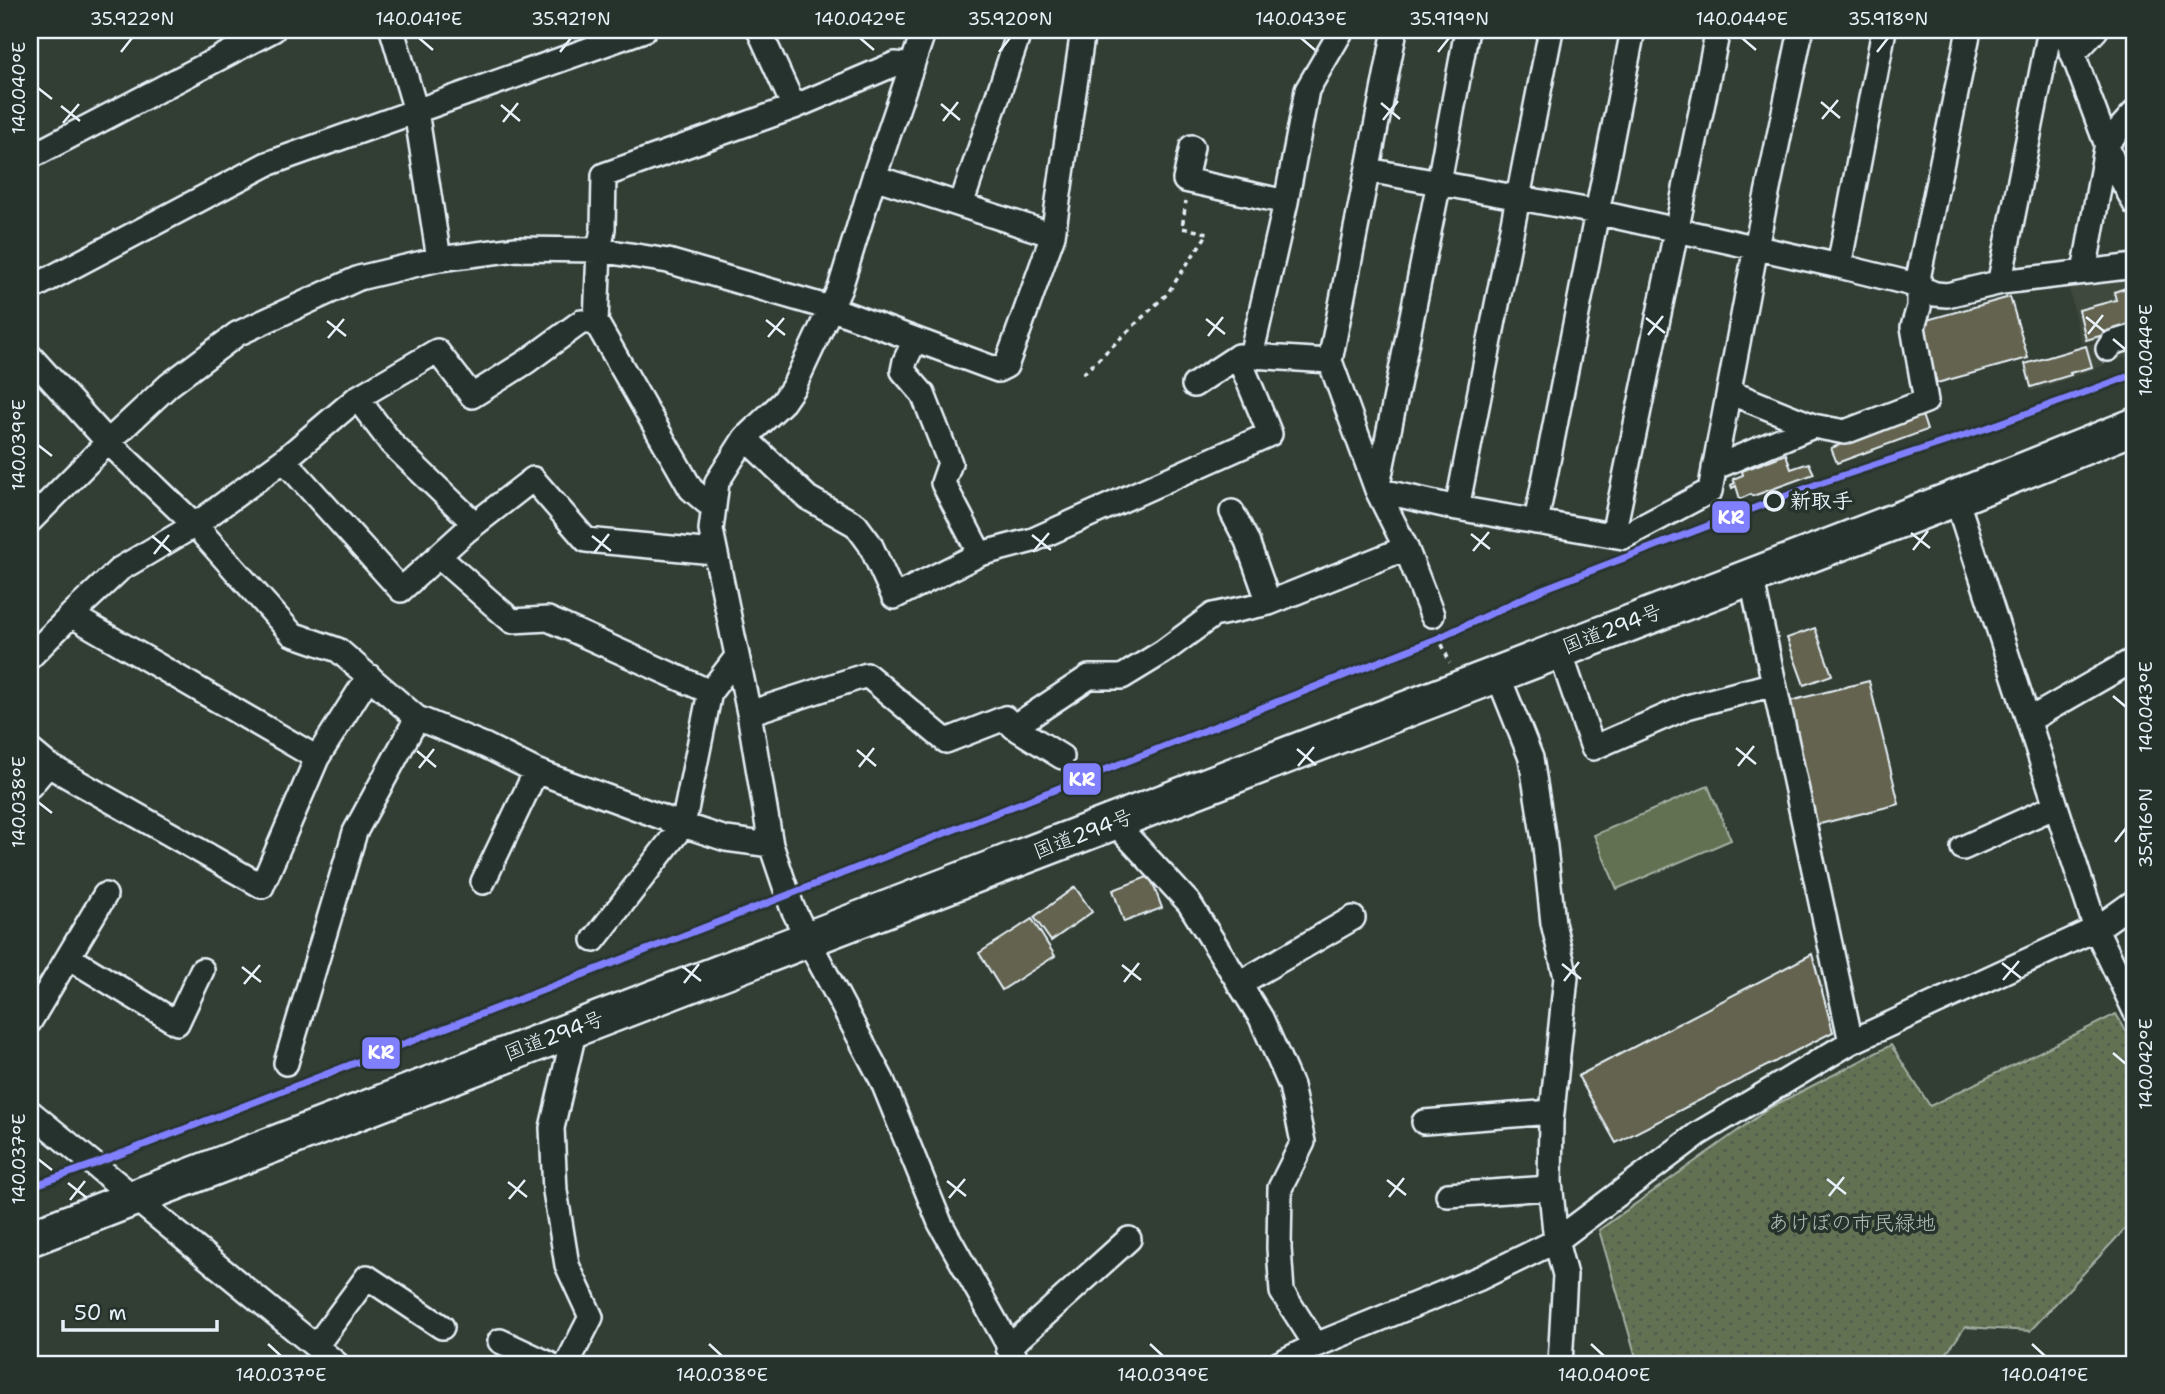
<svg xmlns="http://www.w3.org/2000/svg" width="2165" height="1394" viewBox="0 0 2165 1394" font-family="'Shantell Sans','Klee One',sans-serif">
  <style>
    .built { fill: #41493c }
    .grass { fill: url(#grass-dots); stroke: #a6b1a5; stroke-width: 2 }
    .pitch { fill: #637152; stroke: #a6b1a5; stroke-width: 2 }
    .building { fill: #64644f; stroke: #e8f1f8; stroke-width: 2 }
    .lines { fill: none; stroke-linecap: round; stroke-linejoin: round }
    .minor-casing { stroke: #e8f1f8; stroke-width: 28 }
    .highway-casing { stroke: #e8f1f8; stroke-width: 40 }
    .path { stroke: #e8f1f8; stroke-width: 3.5; stroke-dasharray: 5 5; stroke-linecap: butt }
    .minor { stroke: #26332d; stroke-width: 23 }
    .highway { stroke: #26332d; stroke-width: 35 }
    .rail-1-casing { stroke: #26332d; stroke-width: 12 }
    .rail-1 { stroke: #8080ff; stroke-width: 7 }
    .ticks { fill: none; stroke: #e8f1f8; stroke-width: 2.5 }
    .stop-dot { fill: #26332d; stroke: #e8f1f8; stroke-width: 3.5 }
    .labels { text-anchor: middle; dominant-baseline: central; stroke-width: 7; stroke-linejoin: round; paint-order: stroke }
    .stop-label { font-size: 21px; font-weight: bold; fill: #e8f1f8; stroke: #26332d; text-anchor: start }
    .street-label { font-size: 21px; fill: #e8f1f8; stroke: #26332d }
    .park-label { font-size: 21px; fill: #b3beb6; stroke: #26332d }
    .line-badge { stroke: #26332d; stroke-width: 2.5 }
    .badge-label { font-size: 19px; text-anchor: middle; font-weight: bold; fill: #fff }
    .neatline { fill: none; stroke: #e8f1f8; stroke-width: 2.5 }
    .ticks-label { font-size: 18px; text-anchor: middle; fill: #e8f1f8 }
  </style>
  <defs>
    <pattern id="grass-dots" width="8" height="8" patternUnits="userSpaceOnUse" patternTransform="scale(1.75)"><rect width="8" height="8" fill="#637152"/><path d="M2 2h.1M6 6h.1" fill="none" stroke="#535a4e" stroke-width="1.8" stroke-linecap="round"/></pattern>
  </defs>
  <rect width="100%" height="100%" fill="#323d34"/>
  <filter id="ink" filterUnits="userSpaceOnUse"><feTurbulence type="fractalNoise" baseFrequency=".0143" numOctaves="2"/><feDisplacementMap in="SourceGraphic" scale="14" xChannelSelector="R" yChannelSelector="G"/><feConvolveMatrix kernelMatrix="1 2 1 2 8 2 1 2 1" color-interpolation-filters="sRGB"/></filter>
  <g filter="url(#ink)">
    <path class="built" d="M2135,274V330L2081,344L2068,283Z
      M2135,331V354L2031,392L2024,363Z"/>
    <path class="grass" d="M2116,1014L2135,1046V1218L2030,1331L1965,1327L1939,1364H1638L1599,1230L1771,1107L1891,1045L1930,1106Z"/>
    <path class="pitch" d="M1708,786L1731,840L1617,889L1594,835Z"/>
    <path class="building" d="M2135,285V326L2086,340L2079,310L2116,300L2114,292Z
      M2010,297L2028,358L1937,383L1921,325L1923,321Z
      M2086,346L2092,367L2070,373L2071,375L2031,387L2025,364Z
      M1922,415L1927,430L1837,463L1831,448Z
      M1786,454L1791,469L1809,463L1814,474L1753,496L1751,494L1740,499L1736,486L1732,488L1731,485L1735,483L1733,479L1743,475L1742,471Z
      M1815,628L1832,675L1804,685L1787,638Z
      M1869,681L1899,804L1812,826L1782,703Z
      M1150,876L1162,908L1124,922L1113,890Z
      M1075,887L1092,912L1051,941L1034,917Z
      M1032,919L1055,956L1002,990L979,953Z
      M1812,954L1833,1032L1616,1143L1578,1076Z"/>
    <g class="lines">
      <g class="minor-casing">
        <path id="minor" d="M392,30L416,111L439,259
          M759,30L794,107
          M924,30L874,177L840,288L794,386L783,402L745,438L717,482L711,530L749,713L771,845L792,907L807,938L882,1080L940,1223L1019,1364
          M2064,30L2115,167L2135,204
          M2071,51L2080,47L2096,30
          M1192,147L1185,180L1286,202L1307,90L1342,30
          M30,157L273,30
          M1368,170L1596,212L1839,266L1908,283L1935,294L1947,295L2002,282L2001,275L2050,30
          M874,177L1053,235L1083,30
          M961,205L1020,30
          M1839,266L1884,30
          M2084,272L2107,143L2135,112
          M2002,282L2135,266
          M30,289L267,164L644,30
          M915,340L905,361L903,371L923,394L950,463L943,483L980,554
          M2108,349L2112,343L2135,336
          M30,356L108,442L195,525L292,634L338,650L417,718L486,746L536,771L683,825L726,839L771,845
          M1251,356L1286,202
          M1330,361L1395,30
          M1194,385L1238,356H1251L1330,361L1377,490L1457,508L1623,537L1710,491L1756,247L1801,30
          M1729,392L1813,426
          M357,398L437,351L472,396L526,362L581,322H596
          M745,438L808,498L856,525L870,544L894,597L980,554L1033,540L1270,434L1238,356
          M284,460L357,398L392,444L475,524
          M1714,468L1813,426L1845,432L1926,401L1913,327L1919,307V274L1969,30
          M713,504L706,502L691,489L596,322L599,250L603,229L604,175L794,107L895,64L912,66
          M1457,508L1551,30
          M1232,512L1247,541L1269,603
          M30,521L108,442L169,385L237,334L359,278L439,259L516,249L599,250L668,261L830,308L998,370L1006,366L1053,235
          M1536,522L1633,30
          M1613,535L1718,30
          M438,556L512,621L548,619L710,692L736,658
          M1751,576L1851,1042L2096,929L1956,498
          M71,615L317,758
          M1432,615L1406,548L1377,490L1439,182L1467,30
          M1559,649L1593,748L1687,707L1774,684
          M30,657L71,615L120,569L195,525L284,460L401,590L466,531L533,479L586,540L714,552
          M749,713L867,675L946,741L1005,718L1014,727L1062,757
          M2029,720L2135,659
          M1014,727L1089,677H1122L1163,652L1213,615L1269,603L1406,548
          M30,750L48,765
          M30,786L48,765L262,886L317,758L369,676
          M1114,822L1189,903L1261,1018L1291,1086L1303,1142L1280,1188L1279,1248L1282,1292L1316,1345
          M1963,848L2056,806
          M483,882L536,771
          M2135,901L2096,929L2135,1011
          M594,940L683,825L710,692
          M68,957L177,1023L202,970
          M1239,984L1353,918
          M30,1021L105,895
          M286,1063L355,832L417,718
          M30,1112L337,1364
          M1424,1122L1552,1112
          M1448,1195L1550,1188
          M500,1341L549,1364
          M316,1346L367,1277L442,1327
          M1008,1348L1129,1239
          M567,1364L591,1317L567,1265L555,1191L552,1128L575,1028
          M1278,1364L1316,1345L1480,1278L1556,1241L1550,1182L1551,1122L1566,977L1553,923L1545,847L1531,758L1497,673
          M1560,1364L1565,1275L1556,1241L1698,1134L1851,1042"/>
      </g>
      <g class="highway-casing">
        <path id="highway" d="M30,1238L1956,498L2135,426"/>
      </g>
      <path class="path" d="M1083,374L1167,294L1208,233L1182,228L1186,201
        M1438,635L1450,663"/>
      <use href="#minor" class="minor"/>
      <use href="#highway" class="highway"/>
      <g class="rail-1-casing">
        <path id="rail-1" d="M30,1187L92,1165L788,895L1439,638L1543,589L1820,483L1987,428L2135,374"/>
      </g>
      <use href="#rail-1" class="rail-1"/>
    </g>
  </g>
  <path class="ticks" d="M419,38L433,50M860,38L874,50M1301,38L1315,50M1742,38L1756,50M121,52L132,38M560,52L571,38M999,52L1010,38M1438,52L1449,38M1877,52L1888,38M38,88L52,99M1821,102L1840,118M1381,103L1400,119M941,104L960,120M501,105L520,121M61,106L80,121M1822,119L1838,100M1383,120L1398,101M943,121L958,102M503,122L518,103M63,123L79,104M2086,317L2105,332M1646,318L1665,333M1206,319L1225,334M766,320L785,335M327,321L346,336M2088,334L2103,315M1648,335L1663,316M1208,336L1223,317M768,337L784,318M328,338L344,319M2113,339L2126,350M38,445L52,456M1911,533L1930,548M1471,534L1490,549M1032,535L1051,550M152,536L171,552M592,536L611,551M1913,550L1928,531M1473,551L1489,532M1033,552L1049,533M594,553L609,534M154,554L169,535M2113,696L2126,707M1736,748L1756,764M1297,749L1316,765M857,750L876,766M417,751L436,767M1298,766L1314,747M1738,766L1754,746M859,767L874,748M419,768L434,749M38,802L52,813M2115,842L2126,828M2002,963L2021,978M1562,964L1581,979M1122,965L1141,980M682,966L701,981M242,967L261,982M2003,980L2019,961M1564,981L1579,962M1124,982L1139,963M684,983L699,964M244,984L260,965M2113,1053L2126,1064M38,1159L52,1170M1827,1179L1846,1194M1387,1180L1406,1195M947,1181L966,1196M508,1182L527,1197M68,1183L87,1198M1829,1196L1844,1177M1389,1197L1404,1178M949,1198L965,1179M509,1199L525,1180M70,1200L85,1181M268,1344L281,1356M709,1344L722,1356M1150,1344L1163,1356M1591,1344L1604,1356M2032,1344L2045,1356"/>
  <circle class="stop-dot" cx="1774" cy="501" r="9"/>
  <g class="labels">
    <g class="stop-label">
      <text x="1790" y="501">新取手</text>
    </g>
    <g class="street-label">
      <text transform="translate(1612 629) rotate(-21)">国道294号</text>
      <text transform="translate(1083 834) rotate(-21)">国道294号</text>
      <text transform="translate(554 1036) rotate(-21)">国道294号</text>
    </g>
    <g class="park-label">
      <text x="1852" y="1223">あけぼの市民緑地</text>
    </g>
  </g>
  <g class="line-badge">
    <rect x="1711" y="500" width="40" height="34" rx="7" fill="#8080ff"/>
    <rect x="1062" y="762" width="40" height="34" rx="7" fill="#8080ff"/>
    <rect x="361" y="1036" width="40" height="34" rx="7" fill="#8080ff"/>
  </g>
  <g class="badge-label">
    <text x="1731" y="524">KR</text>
    <text x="1082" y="786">KR</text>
    <text x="381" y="1059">KR</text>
  </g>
  <rect width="2165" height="1394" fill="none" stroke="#26332d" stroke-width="77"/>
  <path d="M63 1320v10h154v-10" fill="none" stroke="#e8f1f8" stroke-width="3.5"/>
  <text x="74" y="1320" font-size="21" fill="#e8f1f8" stroke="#26332d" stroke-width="5" paint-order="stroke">50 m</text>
  <rect x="38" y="38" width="2088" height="1318" class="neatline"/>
  <g class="ticks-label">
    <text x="132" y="25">35.922°N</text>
    <text x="419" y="25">140.041°E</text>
    <text x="571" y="25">35.921°N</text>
    <text x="860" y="25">140.042°E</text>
    <text x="1010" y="25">35.920°N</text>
    <text x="1301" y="25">140.043°E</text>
    <text x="1449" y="25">35.919°N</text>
    <text x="1742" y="25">140.044°E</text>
    <text x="1888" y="25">35.918°N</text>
    <text transform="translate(19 88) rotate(-90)" y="6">140.040°E</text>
    <text transform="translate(2146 350) rotate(-90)" y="6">140.044°E</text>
    <text transform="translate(19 445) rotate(-90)" y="6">140.039°E</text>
    <text transform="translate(2146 707) rotate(-90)" y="6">140.043°E</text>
    <text transform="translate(19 802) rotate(-90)" y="6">140.038°E</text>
    <text transform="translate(2146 828) rotate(-90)" y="6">35.916°N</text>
    <text transform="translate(2146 1064) rotate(-90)" y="6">140.042°E</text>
    <text transform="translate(19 1159) rotate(-90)" y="6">140.037°E</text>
    <text x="281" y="1381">140.037°E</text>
    <text x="722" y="1381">140.038°E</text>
    <text x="1163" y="1381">140.039°E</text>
    <text x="1604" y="1381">140.040°E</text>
    <text x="2045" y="1381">140.041°E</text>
  </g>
</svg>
